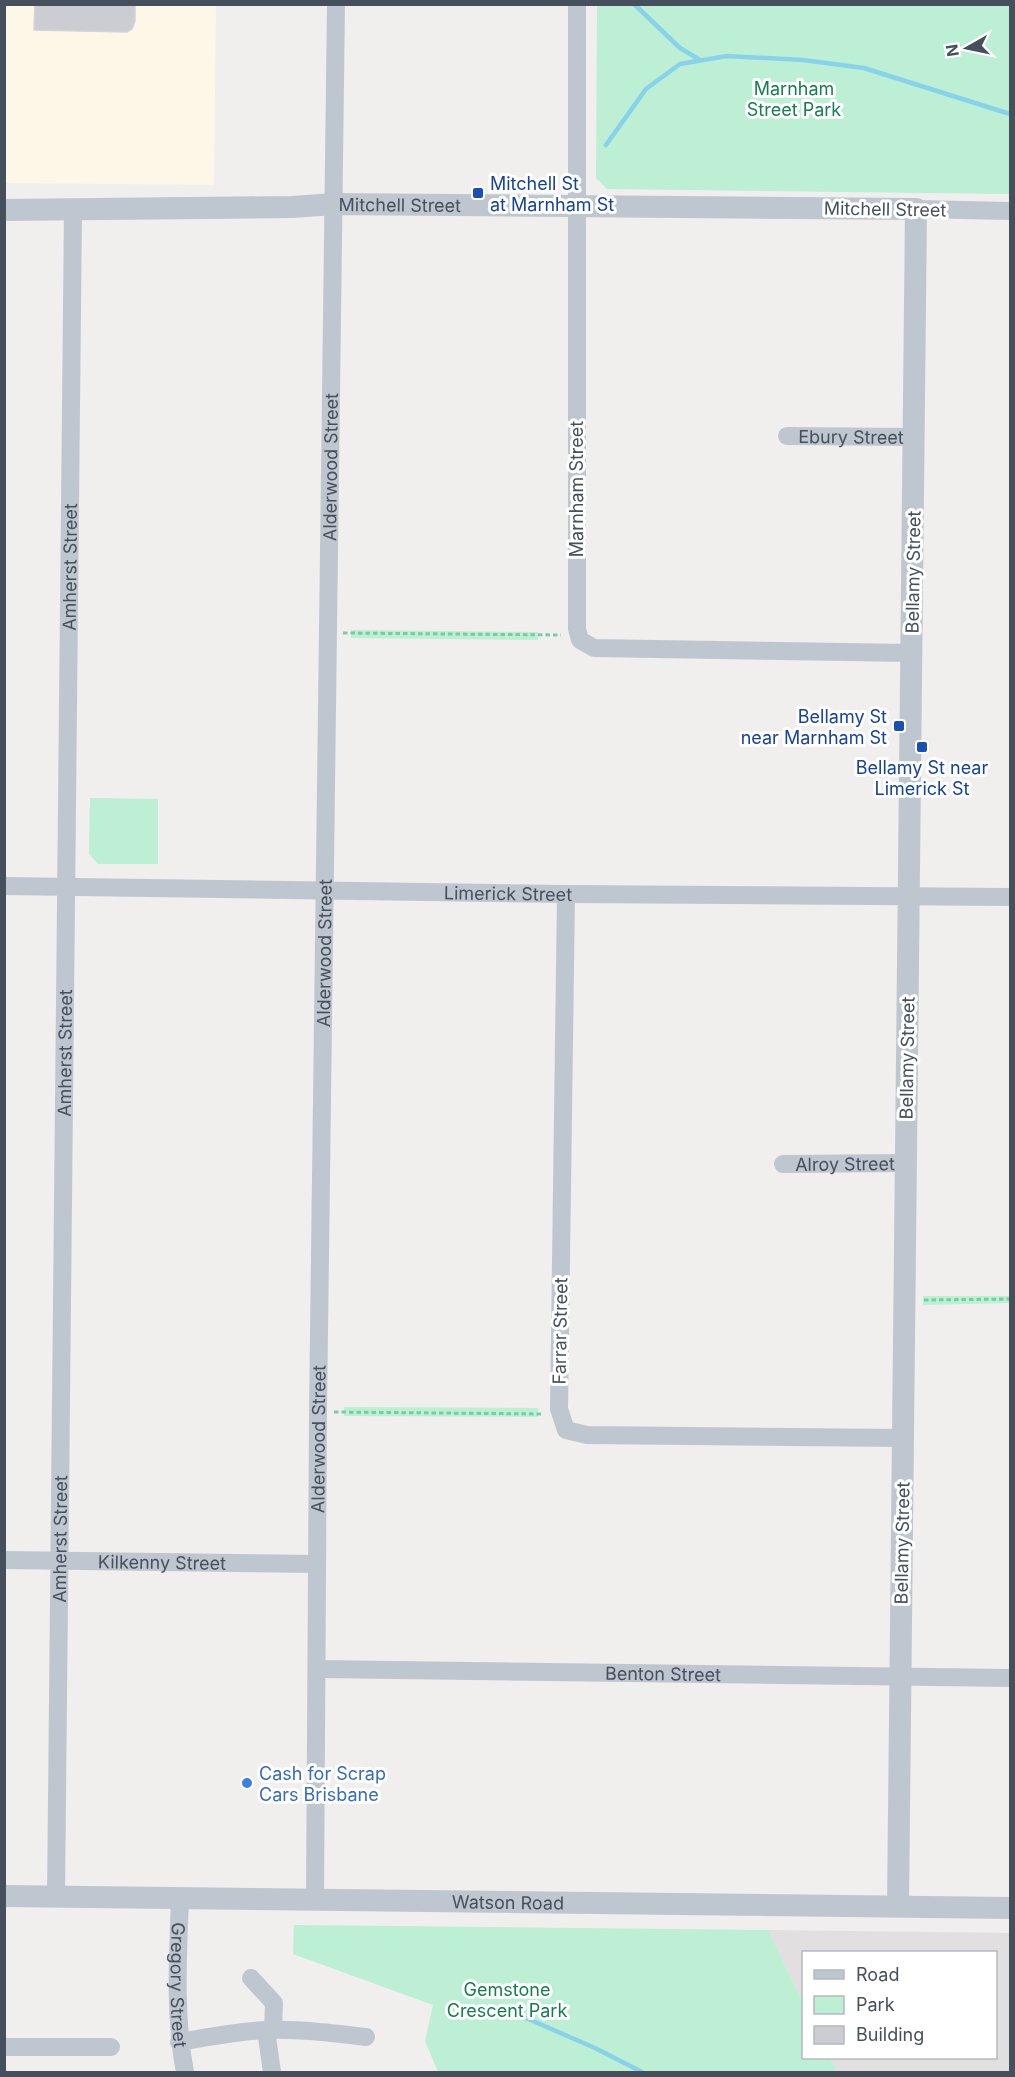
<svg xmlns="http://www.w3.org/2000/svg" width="1015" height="2077" viewBox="0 0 1015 2077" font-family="Inter,sans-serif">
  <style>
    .commercial { fill: #fcf7e7 }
    .education { fill: #e2dfe0 }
    .green { fill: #bcefd3 }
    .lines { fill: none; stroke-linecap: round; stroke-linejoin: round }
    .stream { stroke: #88d2ec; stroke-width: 4.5 }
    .building { fill: #cbcdd3; stroke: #d2d4da; stroke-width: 1.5 }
    .path { stroke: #74cda6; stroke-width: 3; stroke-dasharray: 4.5 3; stroke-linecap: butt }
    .minor { stroke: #bec7d0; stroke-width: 18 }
    .tertiary { stroke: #bec7d0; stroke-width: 22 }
    .transit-dot { fill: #1a4fb4; stroke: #fff; stroke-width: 2 }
    .shop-dot { fill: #3f7fe0; stroke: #fff; stroke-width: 2 }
    .labels { text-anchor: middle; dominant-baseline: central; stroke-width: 6; stroke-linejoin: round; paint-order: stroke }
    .park-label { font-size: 18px; fill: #167d50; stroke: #fff }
    .transit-label { font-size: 18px; fill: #164399; stroke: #fff; text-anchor: start }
    .street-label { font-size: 18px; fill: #46505c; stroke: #fff }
    .shop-label { font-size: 18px; fill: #366cbe; stroke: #fff; text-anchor: start }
  </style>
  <rect width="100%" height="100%" fill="#f1eeee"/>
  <path class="commercial" d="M5,5H216L214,185L5,183Z"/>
  <path class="education" d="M768,1930L1010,1933V2072H837L830,2058H996V1952H804L803,2003Z"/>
  <path class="green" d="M597,5H1010V194L607,189L596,178Z
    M351,630L538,632V640L351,638Z
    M90,798L158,799V864H98L89,854Z
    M923,1296H1010V1303L923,1305Z
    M344,1407L538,1408V1417L344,1416Z
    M294,1925L768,1930L803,2003L804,2058H830L837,2072H438L425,2041L433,2005L293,1954Z"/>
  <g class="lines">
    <path class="stream" d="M634,4L680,48L700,60
      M606,145L646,89L680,64L727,56L803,60L864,68L1010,114
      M526,2018L595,2048L642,2072"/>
  </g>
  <path class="building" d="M35,4H135V21L132,29L127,32L34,30Z"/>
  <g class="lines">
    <path class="path" d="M343,633L561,635
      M924,1300L1010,1299
      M334,1412L543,1414"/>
    <g class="minor">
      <path d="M577,4V629L580,640L594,648L911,653"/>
      <path d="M916,209L1010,211"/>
      <path id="s1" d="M787,436L915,437"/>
      <path id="s2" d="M4,886L566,894L1010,897"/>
      <path d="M566,894L559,1409L566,1430L587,1435L903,1438"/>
      <path id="s3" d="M783,1164L906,1163"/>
      <path id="s4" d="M4,1560L317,1564"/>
      <path id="s5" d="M317,1669L1010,1678"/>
      <path id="s6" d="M56,1897L73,209"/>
      <path id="s7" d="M180,1898C178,1956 174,2015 185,2072"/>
      <path id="s8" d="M315,1901L318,1412L336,4"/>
      <path d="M251,1978L274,2003L273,2030"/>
      <path d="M266,2030L272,2072"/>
      <path d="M179,2042C208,2037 238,2031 267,2030C300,2029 333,2033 366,2037"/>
      <path d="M4,2047H111"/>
    </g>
    <g class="tertiary">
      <path id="s9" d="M4,210L292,207L334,204L916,209L898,1906"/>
      <path id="s10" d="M4,1896L1010,1908"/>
    </g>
  </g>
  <g class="transit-dot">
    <rect x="472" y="187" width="12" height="12" rx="3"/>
    <rect x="893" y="720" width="12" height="12" rx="3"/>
    <rect x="916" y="741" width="12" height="12" rx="3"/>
  </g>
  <circle class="shop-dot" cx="247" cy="1783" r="6"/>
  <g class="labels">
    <g class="park-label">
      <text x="794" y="88">Marnham<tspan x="794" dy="21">Street Park</tspan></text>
      <text x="507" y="1989">Gemstone<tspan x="507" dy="21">Crescent Park</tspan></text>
    </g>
    <g class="transit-label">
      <text x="490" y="183">Mitchell St<tspan x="490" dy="21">at Marnham St</tspan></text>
      <text x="887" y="716" text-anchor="end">Bellamy St<tspan x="887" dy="21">near Marnham St</tspan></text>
      <text x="922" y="767" text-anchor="middle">Bellamy St near<tspan x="922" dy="21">Limerick St</tspan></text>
    </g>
    <g class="street-label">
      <text stroke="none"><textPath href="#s9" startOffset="396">Mitchell Street</textPath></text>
      <text transform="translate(885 209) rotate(1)">Mitchell Street</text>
      <text stroke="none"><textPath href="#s1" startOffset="64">Ebury Street</textPath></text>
      <text stroke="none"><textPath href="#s8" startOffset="1434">Alderwood Street</textPath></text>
      <text transform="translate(576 489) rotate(-90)">Marnham Street</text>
      <text stroke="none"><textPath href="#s6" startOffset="1330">Amherst Street</textPath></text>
      <text transform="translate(913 572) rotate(-89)">Bellamy Street</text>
      <text stroke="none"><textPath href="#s2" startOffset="504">Limerick Street</textPath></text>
      <text stroke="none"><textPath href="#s8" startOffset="948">Alderwood Street</textPath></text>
      <text stroke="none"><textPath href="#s6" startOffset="844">Amherst Street</textPath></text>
      <text transform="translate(907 1058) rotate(-89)">Bellamy Street</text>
      <text stroke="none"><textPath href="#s3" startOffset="62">Alroy Street</textPath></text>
      <text transform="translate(560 1331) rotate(-89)">Farrar Street</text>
      <text stroke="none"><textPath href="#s8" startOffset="462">Alderwood Street</textPath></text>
      <text stroke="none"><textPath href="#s6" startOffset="358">Amherst Street</textPath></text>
      <text transform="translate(902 1543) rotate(-89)">Bellamy Street</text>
      <text stroke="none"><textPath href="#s4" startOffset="158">Kilkenny Street</textPath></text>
      <text stroke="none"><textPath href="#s5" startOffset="346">Benton Street</textPath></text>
      <text stroke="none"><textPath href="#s10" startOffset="504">Watson Road</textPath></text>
      <text stroke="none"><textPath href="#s7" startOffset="87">Gregory Street</textPath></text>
    </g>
    <g class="shop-label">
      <text x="259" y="1773">Cash for Scrap<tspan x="259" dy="21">Cars Brisbane</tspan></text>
    </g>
  </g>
  <rect width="1015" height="2077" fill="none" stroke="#46505c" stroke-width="12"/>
  <rect x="802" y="1951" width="195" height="108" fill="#ffffff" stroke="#b5b9be" stroke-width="1.5"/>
  <rect x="814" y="1970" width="30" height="9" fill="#bec7d0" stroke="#b5b9be" stroke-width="1.5"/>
  <text x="856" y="1981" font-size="18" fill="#46505c">Road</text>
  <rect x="814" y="1996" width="30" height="18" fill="#bcefd3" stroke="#b5b9be" stroke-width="1.5"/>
  <text x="856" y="2011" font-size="18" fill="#46505c">Park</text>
  <rect x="814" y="2026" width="30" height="18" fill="#cbcdd3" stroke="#b5b9be" stroke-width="1.5"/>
  <text x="856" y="2041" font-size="18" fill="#46505c">Building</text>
  <g transform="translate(967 48) rotate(261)" stroke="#ffffff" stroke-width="4.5" paint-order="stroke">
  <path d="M0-4.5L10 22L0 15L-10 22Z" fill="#46505c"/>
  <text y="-9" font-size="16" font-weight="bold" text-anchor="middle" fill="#46505c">N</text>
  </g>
</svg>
